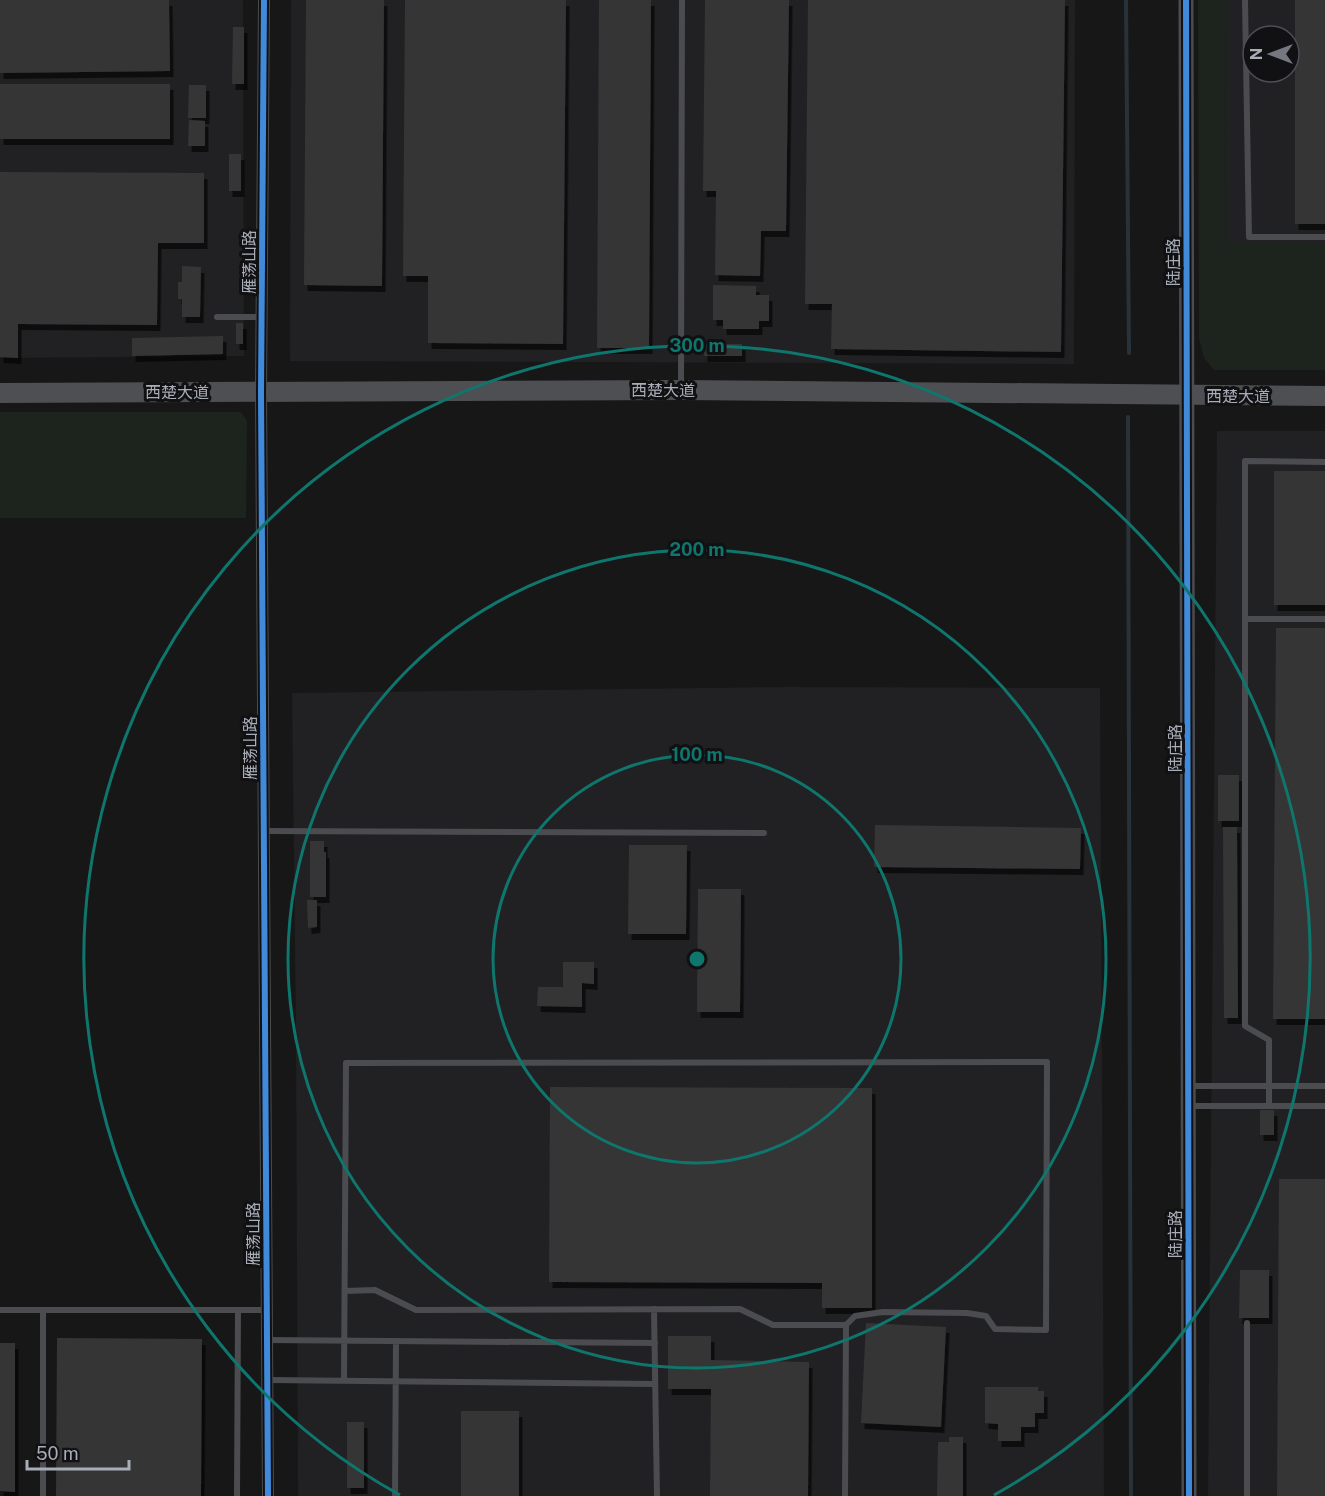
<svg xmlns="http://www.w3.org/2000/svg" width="1325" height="1496" viewBox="0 0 1325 1496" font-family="'Public Sans','Noto Sans SC',sans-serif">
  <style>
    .built { fill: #212123; fill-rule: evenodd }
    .green { fill: #1d241e }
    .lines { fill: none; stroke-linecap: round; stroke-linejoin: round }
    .stream { stroke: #2a3239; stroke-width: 4 }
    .building { fill: #353536; filter: url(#shadow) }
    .service { stroke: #4b4c50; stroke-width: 6 }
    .minor { stroke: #4b4c50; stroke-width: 12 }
    .tertiary { stroke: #4b4c50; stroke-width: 15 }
    .primary { stroke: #4d4f52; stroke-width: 20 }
    .cycleway-casing { stroke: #111113; stroke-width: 10 }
    .cycleway { stroke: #408adc; stroke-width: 6 }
    .ring { fill: none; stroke: #0f766e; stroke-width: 3 }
    .labels { text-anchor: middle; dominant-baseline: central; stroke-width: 6; stroke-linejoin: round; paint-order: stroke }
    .street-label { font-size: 16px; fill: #a8adb8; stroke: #111113 }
    .centre { fill: #0f766e; stroke: #111113; stroke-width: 3 }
    .ring-label { font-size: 18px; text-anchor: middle; font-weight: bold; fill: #0f766e; stroke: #111113; stroke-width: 6; stroke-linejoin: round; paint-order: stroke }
  </style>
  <defs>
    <filter id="shadow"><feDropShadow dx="3.5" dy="6" stdDeviation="0" flood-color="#0009"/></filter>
  </defs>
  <rect width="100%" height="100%" fill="#171717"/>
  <path class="built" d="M0,0H243L244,356L0,358Z
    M291,0H1075L1074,364L290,361Z
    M1226,0H1325V244H1225ZM1253,36H1289V72H1253Z
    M1217,431H1325V1496H1208Z
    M788,687L1100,688L1104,1496H298L296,1025L292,693Z"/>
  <path class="green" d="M1198,0H1226L1225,244H1325V370H1214L1204,358L1199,338Z
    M0,412H241L247,421L246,518H0Z"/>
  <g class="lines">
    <path class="stream" d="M1126,0L1129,353
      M1128,417L1131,1496"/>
  </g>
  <path class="building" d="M0,0H169L170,71L0,73Z
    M306,0H384L382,286L304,285Z
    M405,0H566L563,344L428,343V276H403Z
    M599,0H651L649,348H597Z
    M705,0H789L786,231H761L760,276L715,275L716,191H703Z
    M808,0H1065L1061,352L831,349L832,304H805Z
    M1295,0H1325V224H1295Z
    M233,27H244V84H232Z
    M0,84H170V139H0Z
    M189,85H206V118H188Z
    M189,120L205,121V146H188Z
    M229,154H241V191H229Z
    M0,172L204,173V243H158L157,325L18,324V358L0,357Z
    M182,266L201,267L200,317H182V299H178V282H182Z
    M713,285L756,286V295H769V321H759V329H723V320H713Z
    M236,323H243V344H236Z
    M223,336V354L132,356V338Z
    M704,344H742V356H704Z
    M1274,471H1325V605H1274Z
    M1276,628H1325V1019H1273Z
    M1218,775H1239V821H1218Z
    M875,825L1081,828L1080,869L874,867Z
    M1223,827H1237L1238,1018H1224Z
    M310,841H324V852H326V897H310Z
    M629,845H687L686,934H628Z
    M698,889H741L740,1012H697Z
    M307,900H317V927L308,928Z
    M563,962H594V984L582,983V1007L537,1006L538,987H563Z
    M550,1087L872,1088V1308H822V1283L549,1282Z
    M1260,1110H1274V1135H1260Z
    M1279,1179H1325V1496H1277Z
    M1240,1270H1269V1318H1239Z
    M866,1323L946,1327L941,1427L861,1423Z
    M668,1336H711V1360L809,1362L808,1496H710L711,1389H668Z
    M57,1338L202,1339L201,1496H56Z
    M0,1343H15V1492L0,1491Z
    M985,1387H1038V1391H1044V1413H1035V1427H1021V1441H998V1424L985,1423Z
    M461,1411H519V1496H461Z
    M347,1422H364V1488H347Z
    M949,1437H963V1496H937L938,1442H949Z"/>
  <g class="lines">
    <path class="service" d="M1245,0L1249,237H1325
      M217,317H261
      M681,386L682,0
      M1245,619H1325
      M264,831L764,833
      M1189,1086H1325
      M1189,1106H1325
      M1269,1106V1040L1245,1026V461L1325,462
      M345,1291L375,1290L416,1310L740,1309L773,1325H846
      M654,1309L657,1496
      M0,1310H266
      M267,1340L655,1343
      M268,1380L655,1384
      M344,1381L346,1063L1047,1062L1046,1330L995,1329L986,1316L967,1313L883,1312L855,1316L846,1325L845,1496
      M43,1496V1310
      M237,1496L238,1310
      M395,1496L396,1341
      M1247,1496V1323"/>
    <path class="minor" d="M264,0L261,392L268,1496"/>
    <path class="tertiary" d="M1186,0L1189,1496"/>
    <path class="primary" d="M0,393L681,390L1325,396"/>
    <g class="cycleway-casing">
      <path id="cycleway" d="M264,0L261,392L268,1496
        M1186,0L1189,1496"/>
    </g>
    <use href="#cycleway" class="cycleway"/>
  </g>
  <g class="ring">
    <circle cx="697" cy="959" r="204"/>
    <circle cx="697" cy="959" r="409"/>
    <path d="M400 1495A613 613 0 1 1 994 1495"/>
  </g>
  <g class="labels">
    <g class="street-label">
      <text transform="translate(249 262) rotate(-90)">雁荡山路</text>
      <text transform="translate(1173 262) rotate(-90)">陆庄路</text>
      <text x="663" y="390">西楚大道</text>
      <text x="177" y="392">西楚大道</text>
      <text x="1238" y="396">西楚大道</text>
      <text transform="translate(250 748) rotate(-90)">雁荡山路</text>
      <text transform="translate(1175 748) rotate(-90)">陆庄路</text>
      <text transform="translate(253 1234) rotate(-90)">雁荡山路</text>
      <text transform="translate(1175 1234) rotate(-90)">陆庄路</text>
    </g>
  </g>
  <circle cx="697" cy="959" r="9" class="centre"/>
  <g class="ring-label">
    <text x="697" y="352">300 m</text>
    <text x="697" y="556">200 m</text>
    <text x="697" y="761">100 m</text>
  </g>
  <g transform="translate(1271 54) rotate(270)"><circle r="28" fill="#111113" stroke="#4d4f55" stroke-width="1.5"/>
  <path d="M0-4.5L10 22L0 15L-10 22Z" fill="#757880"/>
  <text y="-9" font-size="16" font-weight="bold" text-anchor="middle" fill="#a8adb8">N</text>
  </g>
  <path d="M27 1460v9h102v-9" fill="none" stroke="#a8adb8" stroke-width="3"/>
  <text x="36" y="1460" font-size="18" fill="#a8adb8" stroke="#111113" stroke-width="4.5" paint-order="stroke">50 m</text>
</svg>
